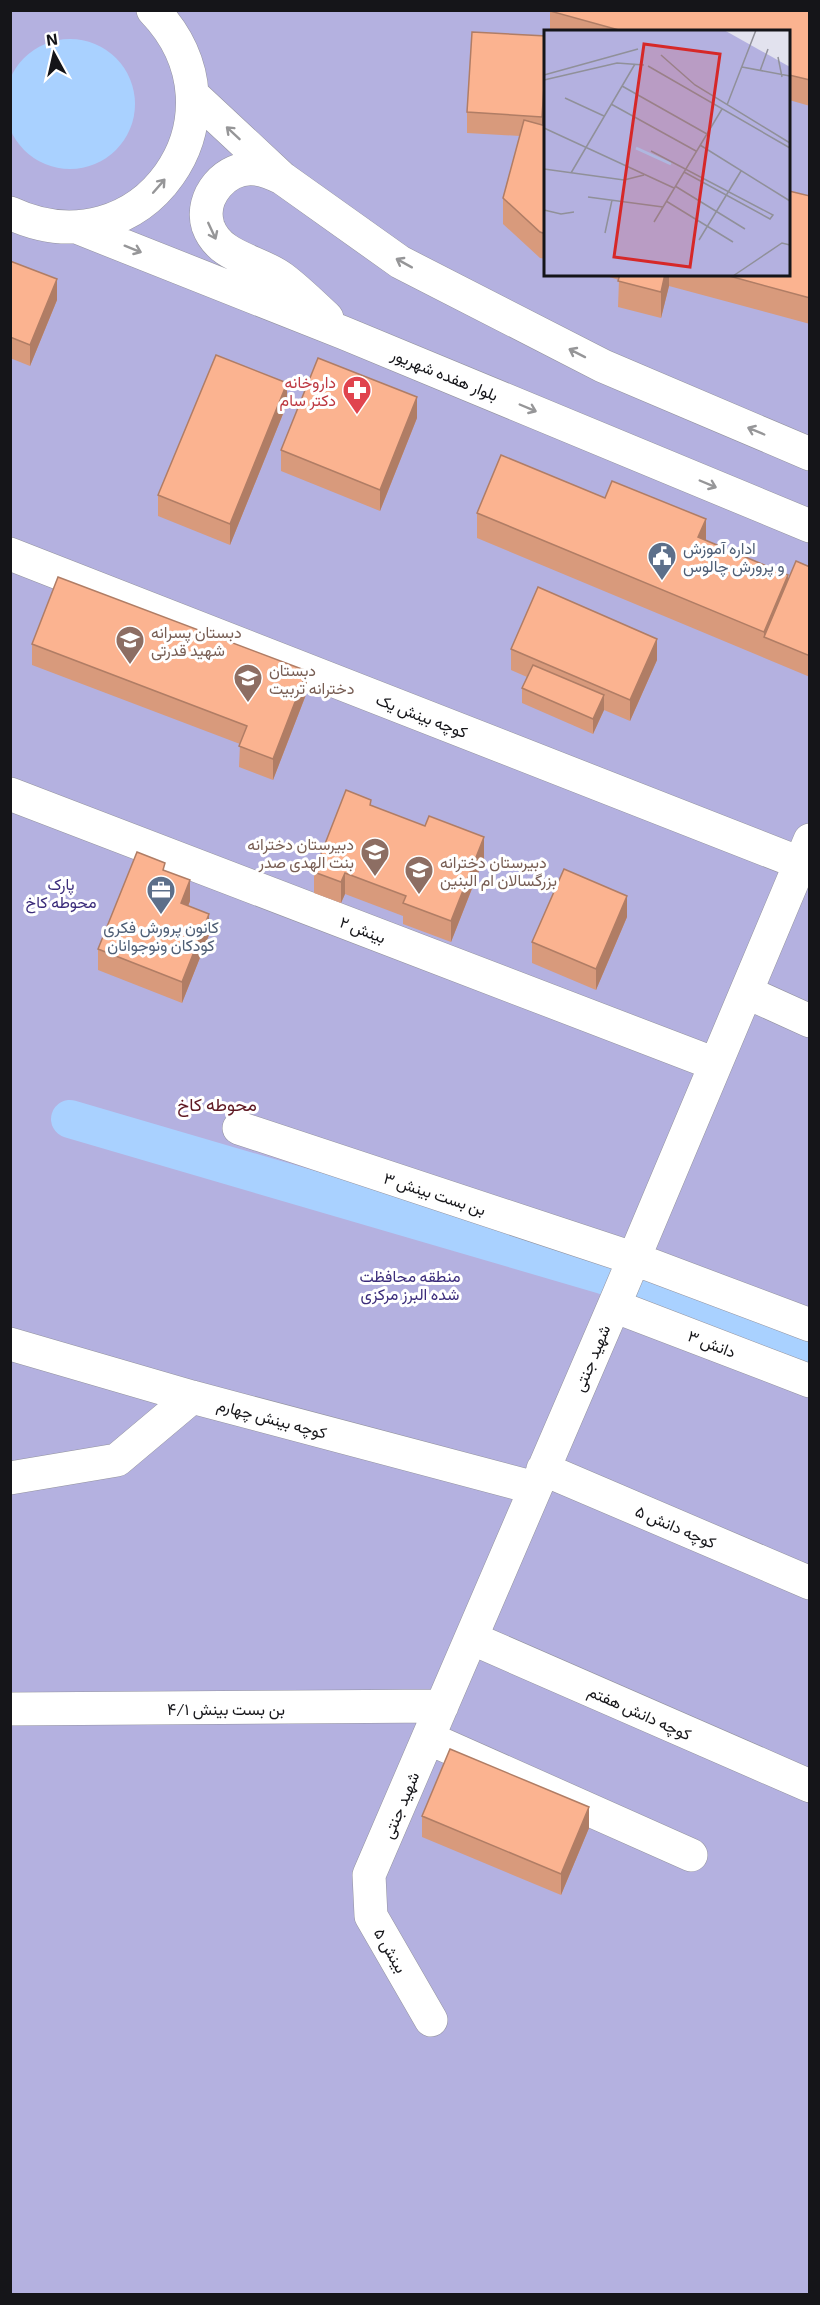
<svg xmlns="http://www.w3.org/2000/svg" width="820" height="2305" viewBox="0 0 820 2305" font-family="'Exo 2',Vazirmatn,sans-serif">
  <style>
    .green { fill: #b4b1e0; fill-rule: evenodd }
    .water { fill: #a9d1ff }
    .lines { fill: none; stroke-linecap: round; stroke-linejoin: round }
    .canal { stroke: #a9d1ff; stroke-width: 38 }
    .minor-casing { stroke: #93939e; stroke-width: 34 }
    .major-casing { stroke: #93939e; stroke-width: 34 }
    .minor { stroke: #fff; stroke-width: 33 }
    .major { stroke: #fff; stroke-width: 33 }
    .wall { fill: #d89a7c }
    .shaded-wall { fill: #b07d65 }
    .building { fill: #fbb390; stroke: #b07d65; stroke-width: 1.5 }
    .oneway { stroke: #969698 }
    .labels { text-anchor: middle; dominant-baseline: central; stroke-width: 6; stroke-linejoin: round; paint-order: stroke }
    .street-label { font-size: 16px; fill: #151519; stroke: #fff }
    .health-label { font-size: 16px; fill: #be3a42; stroke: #fff; text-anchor: end }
    .service-label { font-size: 16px; fill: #4e5e75; stroke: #fff; text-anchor: start }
    .education-label { font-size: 16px; fill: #785e54; stroke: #fff; text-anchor: start }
    .park-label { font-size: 16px; fill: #3c2d7b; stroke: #fff }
    .neighbourhood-label { font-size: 18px; fill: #5f1923; stroke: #fff }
    .inset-river { fill: none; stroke: #a9d1ff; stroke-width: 3 }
    .inset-road { fill: none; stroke: #909099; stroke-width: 1.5 }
    .view { fill: #d62828; fill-opacity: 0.15; stroke: #d62828; stroke-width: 3 }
    .inset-edge { fill: none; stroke: #151519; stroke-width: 3 }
  </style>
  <rect width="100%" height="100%" fill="#e2e2ee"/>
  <path class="green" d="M11,11H809V2294H11ZM546,32H788V274H546Z"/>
  <path class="water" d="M5 104a65 65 0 1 1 130 0a65 65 0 1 1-130 0Z"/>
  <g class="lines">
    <path class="canal" d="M70,1119L603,1275L810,1354"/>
    <g class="minor-casing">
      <path id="minor" d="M10,554L800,863
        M10,794L715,1064
        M746,992L810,1021
        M239,1128L632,1258L810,1325
        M614,1306L810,1381
        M10,1344L192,1397L535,1488
        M543,1469L810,1583
        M10,1478L117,1460L192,1397
        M471,1638L810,1786
        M10,1709L442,1706
        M428,1738L691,1855
        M431,2020L371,1916L369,1875L619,1294L810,840"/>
    </g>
    <g class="major-casing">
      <path id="major" d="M194,96L282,178L400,262L603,366L810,454
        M282,178C274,174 265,170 256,169C226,165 199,197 208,226C219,258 258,260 282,278C298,290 312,304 327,318
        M10,213C142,275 255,116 153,10
        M79,228L344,333L810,526"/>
    </g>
    <use href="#minor" class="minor"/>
    <use href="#major" class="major"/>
  </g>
  <path class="wall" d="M550,10H810V106L789,100V32H550Z
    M546,36V77L543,125L546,126V259L540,258L503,224V198L520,136L467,133V112Z
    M810,196V324L669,286L661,318L618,307L619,280L600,274H789Z
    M10,261L57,300L30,366L10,358Z
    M287,404L230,545L158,516V495Z
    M417,418L380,511L281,471V450Z
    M477,513L706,540L788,580L810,567V677L477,538Z
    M32,644L307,692L273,780L239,767L240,744L32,665Z
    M511,649L657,660L630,721L604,710L593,734L522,703V688L527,677L511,670Z
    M371,806L484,858L451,942L403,924V916L345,894L341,903L314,893V872Z
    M165,871L190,901L188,906L209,935L182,1003L98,970V949Z
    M627,917L596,990L532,963V942Z
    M422,1816L589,1828L561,1895L422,1837Z"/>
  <path class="shaded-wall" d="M546,56V77L542,138V117Z
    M665,274H669V286L661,318V292Z
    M57,279V300L30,366V345Z
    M287,383V404L230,545V524Z
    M417,397V418L380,511V490Z
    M706,519V545L698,537Z
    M788,575V600L764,637V632Z
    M657,639V660L630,721V700Z
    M307,671V692L273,780V759Z
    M604,695V710L593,734V719Z
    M484,837V858L451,942V921Z
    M345,873V894L341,903V882Z
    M190,880V901L181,924V903Z
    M627,896V917L596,990V969Z
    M209,914V935L182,1003V982Z
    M589,1807V1828L561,1895V1874Z"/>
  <path class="building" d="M550,10H810V80L789,75V32H626L550,11Z
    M472,32L546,36V56L542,117L467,112Z
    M524,120L546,126V234L540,232L503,198Z
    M789,191L810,196V298L722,274H789Z
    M10,261L57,279L30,345L10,337Z
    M620,274H665L661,292L618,281Z
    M216,355L287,383L230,524L158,495Z
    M318,358L417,397L380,490L281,450Z
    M501,455L605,498L612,481L706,519L698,537L788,575L764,632L477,513Z
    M796,561L810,567V656L764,637Z
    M58,577L307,671L273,759L239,746L247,726L32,644Z
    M538,587L657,639L630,700L511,649Z
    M533,665L604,695L593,719L522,688Z
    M346,790L371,800L370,805L425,826L429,816L484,837L451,921L403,903L406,896L345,873L341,882L314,872Z
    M137,852L165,863L163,870L190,880L181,903L209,914L182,982L98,949Z
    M564,869L627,896L596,969L532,942Z
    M450,1749L589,1807L561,1874L422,1816Z"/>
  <defs><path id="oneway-shaft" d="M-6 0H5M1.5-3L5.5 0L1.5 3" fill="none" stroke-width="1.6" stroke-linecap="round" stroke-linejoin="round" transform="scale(1.5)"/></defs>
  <g class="oneway">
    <use href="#oneway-shaft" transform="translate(233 133) rotate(-137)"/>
    <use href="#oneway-shaft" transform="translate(159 186) rotate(-49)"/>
    <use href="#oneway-shaft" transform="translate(212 231) rotate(65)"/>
    <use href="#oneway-shaft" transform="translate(133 249) rotate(22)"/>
    <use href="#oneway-shaft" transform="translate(404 263) rotate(-151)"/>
    <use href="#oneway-shaft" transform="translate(577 353) rotate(-153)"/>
    <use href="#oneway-shaft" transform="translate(528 408) rotate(23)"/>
    <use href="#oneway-shaft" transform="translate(756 431) rotate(-157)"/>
    <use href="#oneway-shaft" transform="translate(708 484) rotate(23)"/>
  </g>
  <defs>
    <g id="pharmacy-pin" transform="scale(1.5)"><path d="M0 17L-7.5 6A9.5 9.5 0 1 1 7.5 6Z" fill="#e0444e" stroke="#fff"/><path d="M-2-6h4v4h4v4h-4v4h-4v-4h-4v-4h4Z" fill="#fff"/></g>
    <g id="civic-pin" transform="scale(1.5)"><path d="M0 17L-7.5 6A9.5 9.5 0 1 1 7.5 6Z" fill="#5c6f8a" stroke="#fff"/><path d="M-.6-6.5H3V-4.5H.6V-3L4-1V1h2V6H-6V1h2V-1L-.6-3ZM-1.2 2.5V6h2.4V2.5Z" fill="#fff"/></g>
    <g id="school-pin" transform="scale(1.5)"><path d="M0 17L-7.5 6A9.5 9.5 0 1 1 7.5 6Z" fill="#8d6e63" stroke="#fff"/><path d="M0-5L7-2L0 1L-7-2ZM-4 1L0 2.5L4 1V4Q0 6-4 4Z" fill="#fff"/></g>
    <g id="office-pin" transform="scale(1.5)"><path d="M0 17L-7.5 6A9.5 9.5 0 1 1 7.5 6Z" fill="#5c6f8a" stroke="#fff"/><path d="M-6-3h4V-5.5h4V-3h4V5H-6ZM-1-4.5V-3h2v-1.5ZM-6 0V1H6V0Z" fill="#fff"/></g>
  </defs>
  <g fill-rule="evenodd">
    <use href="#pharmacy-pin" x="357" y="390"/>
    <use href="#civic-pin" x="662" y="556"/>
    <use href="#school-pin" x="130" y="640"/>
    <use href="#school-pin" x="248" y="678"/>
    <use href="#school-pin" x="375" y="852"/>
    <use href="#school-pin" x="419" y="870"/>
    <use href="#office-pin" x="161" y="890"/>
  </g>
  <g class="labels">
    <g class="street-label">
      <text transform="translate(445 374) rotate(22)">بلوار هفده شهریور</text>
      <text transform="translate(422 715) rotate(21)">کوچه بینش یک</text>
      <text transform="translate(363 929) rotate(21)">بینش ۲</text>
      <text transform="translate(435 1193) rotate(18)">بن بست بینش ۳</text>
      <text transform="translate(712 1343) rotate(21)">دانش ۳</text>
      <text transform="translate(591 1358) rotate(-67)">شهید جنتی</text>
      <text transform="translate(272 1418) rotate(15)">کوچه بینش چهارم</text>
      <text transform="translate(676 1526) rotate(23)">کوچه دانش ۵</text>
      <text x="226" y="1708">بن بست بینش ۴/۱</text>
      <text transform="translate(640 1712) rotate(24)">کوچه دانش هفتم</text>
      <text transform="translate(400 1805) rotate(-67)">شهید جنتی</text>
      <text transform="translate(391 1950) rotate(60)">بینش ۵</text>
    </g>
    <g class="health-label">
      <text x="336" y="381">داروخانه<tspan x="336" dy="18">دکتر سام</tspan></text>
    </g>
    <g class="service-label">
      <text x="683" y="547">اداره آموزش<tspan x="683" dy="18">و پرورش چالوس</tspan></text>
      <text x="161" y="926" text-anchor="middle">کانون پرورش فکری<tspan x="161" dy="18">کودکان ونوجوانان</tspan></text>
    </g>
    <g class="education-label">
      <text x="151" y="631">دبستان پسرانه<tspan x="151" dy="18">شهید قدرتی</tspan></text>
      <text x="269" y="669">دبستان<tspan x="269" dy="18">دخترانه تربیت</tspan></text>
      <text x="354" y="843" text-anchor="end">دبیرستان دخترانه<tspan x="354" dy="18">بنت الهدی صدر</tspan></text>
      <text x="440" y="861">دبیرستان دخترانه<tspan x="440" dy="18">بزرگسالان ام البنین</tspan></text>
    </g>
    <g class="park-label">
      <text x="61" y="883">پارک<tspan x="61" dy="18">محوطه کاخ</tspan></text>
      <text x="410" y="1275">منطقه محافظت<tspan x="410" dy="18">شده البرز مرکزی</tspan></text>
    </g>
    <g class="neighbourhood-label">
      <text x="217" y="1104">محوطه کاخ</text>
    </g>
  </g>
  <g transform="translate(544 30)">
    <rect width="246" height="246" fill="#e2e2ee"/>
    <path d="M0,0H180L246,37V246H0Z" fill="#b4b1e0"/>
    <path class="inset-river" d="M92,118L127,134"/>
    <path class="inset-road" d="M117,25L151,55L246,113M234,27L238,47M104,36L246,118M198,37L246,46M216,41L224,19M0,45L94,19M0,50L73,33L100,35M78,56L163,104M21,68L60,86M67,74L152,121M183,75L212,0M0,98L130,158M156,115L246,171M107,121L229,185L226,189L140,142M0,139L80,150L100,145M27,143L91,34M131,156L201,199M44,167L119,177M122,171L189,212M0,180L17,184L30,182M110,192L178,79M61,203L68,170M155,210L197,141M189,246L238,213L246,215"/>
    <path class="view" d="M100,14L176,24L146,237L70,227Z"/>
    <rect width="246" height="246" class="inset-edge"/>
  </g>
  <rect width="820" height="2305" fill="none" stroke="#151519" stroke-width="24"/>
  <g transform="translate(54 54) rotate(352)" stroke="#ffffff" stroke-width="4.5" paint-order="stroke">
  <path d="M0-4.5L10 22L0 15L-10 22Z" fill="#151519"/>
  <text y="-9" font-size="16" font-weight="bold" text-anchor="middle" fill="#151519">N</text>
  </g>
</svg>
